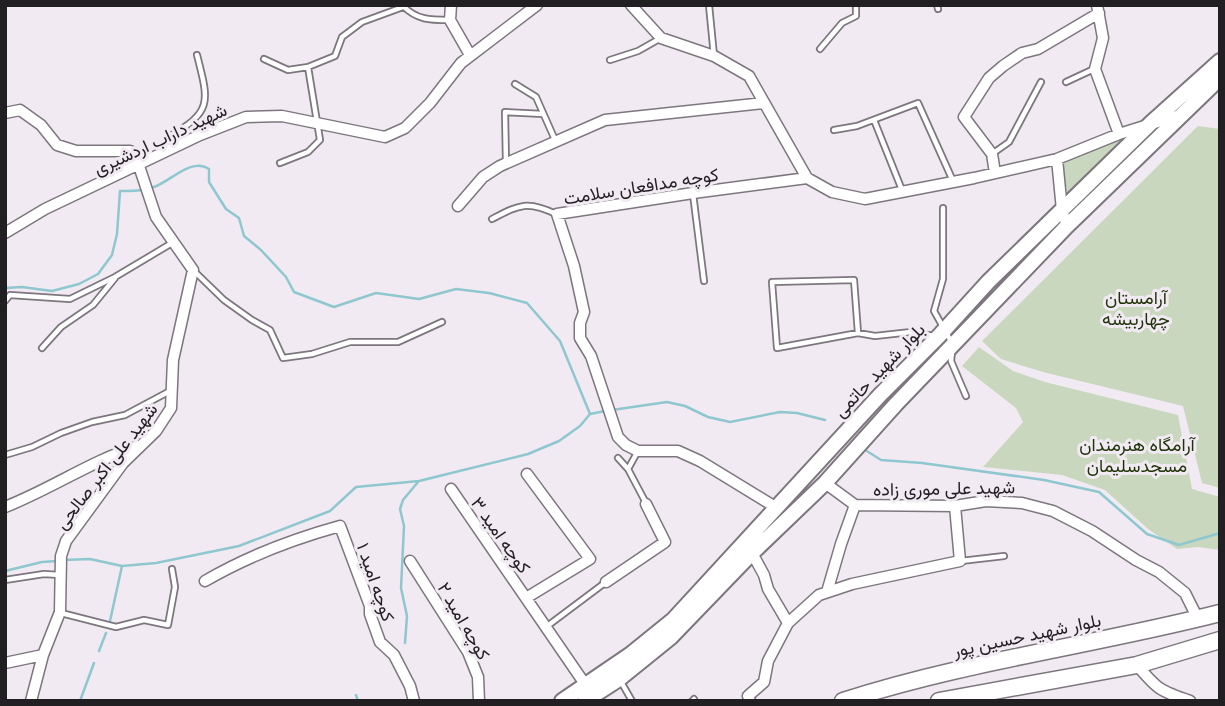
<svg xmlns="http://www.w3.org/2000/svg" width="1225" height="706" viewBox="0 0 1225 706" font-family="Raleway,Vazirmatn,sans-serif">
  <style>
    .green { fill: #c9d7be }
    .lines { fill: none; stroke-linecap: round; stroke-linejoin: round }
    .stream { stroke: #8ec7cf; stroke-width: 2.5 }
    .service-casing { stroke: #7d767e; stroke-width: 8 }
    .minor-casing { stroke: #7d767e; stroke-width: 13 }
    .secondary-casing { stroke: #7d767e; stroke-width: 18 }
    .primary-casing { stroke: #7d767e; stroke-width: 19 }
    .service { stroke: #fff; stroke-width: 4.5 }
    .minor { stroke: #fff; stroke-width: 10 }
    .secondary { stroke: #fff; stroke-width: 14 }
    .primary { stroke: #fff; stroke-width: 16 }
    .labels { text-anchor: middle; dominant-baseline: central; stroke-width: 6; stroke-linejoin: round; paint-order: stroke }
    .street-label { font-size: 18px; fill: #221f22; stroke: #f2eaf3 }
    .park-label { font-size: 18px; fill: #1e3206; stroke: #f2eaf3 }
  </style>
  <rect width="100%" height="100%" fill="#f2eaf3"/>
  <path class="green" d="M1198,126L1220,129V488L1202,483L1183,406L1043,372L1001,359L982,341Z
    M1129,135L1068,197L1062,164Z
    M979,347L1013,371L1045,382L1178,415L1192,489L1220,497V550L1198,547L1177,549L1148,529L1105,490L1062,475L983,467L1023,422L1016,408L962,366Z"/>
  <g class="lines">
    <path class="stream" d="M5,288L22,287L52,291L79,284L98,274L112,255L117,234L120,191C132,191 143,191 154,187C171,181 192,157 209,169V182L226,209L239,218L244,236L261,250L286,277L294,292L334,307L376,293L419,299L456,289L489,293L527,303L560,341L590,414
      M612,410L667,402L685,406L708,417L730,422L780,412L797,413L825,420
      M862,448L881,460L922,463L1044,480L1099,492L1147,534L1179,545L1220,533
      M63,560L90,559L122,566L156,563L239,546L330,511L356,487L419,481L528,454L559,441L580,426L590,414L605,411
      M5,571L42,562L57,561
      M110,621L122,566
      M405,643L407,616L401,588L404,526L400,509L403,500L418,482
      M99,651L106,633
      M356,695L358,701
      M80,701L94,663"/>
    <g class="service-casing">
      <path id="service" d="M709,5L714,56
        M937,5L938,9
        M403,6C417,20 430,20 449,20
        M820,49L842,23L856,16V5
        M264,59L288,70L308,67L320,140L308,152L280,163
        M610,60L638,51L661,38
        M308,67L335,56L342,37L362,22L403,7
        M1066,82L1094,69
        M515,84L536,97L556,142
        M874,120L902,190
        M834,130L857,126L918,103L953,181
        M165,149L168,137C213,112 209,102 197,55
        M992,154L1009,142L1041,82
        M506,163L505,112L543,114
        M693,194L704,281
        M943,208V279L934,311L952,343
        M492,219C519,205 527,200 556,214
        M193,270L224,300L252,320L270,330L283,358L312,354L350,342H398L442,322
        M5,301L10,295L70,299L115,277L172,243
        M858,333L854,280L772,282L777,348L858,333L875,336L911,332L934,336
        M42,348L61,327L93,305L115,278
        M952,352L951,361L966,396
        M5,455L32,447L61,433L92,422L125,415L170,391
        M618,458L628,469L646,503
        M628,469L638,451
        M961,561L1004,556
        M5,580L44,574L60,575
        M61,613L116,627L144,620L168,625L175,587L172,569
        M546,627L606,582
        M620,680L632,701
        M692,701L694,699"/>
    </g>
    <g class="minor-casing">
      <path id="minor" d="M451,5L450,20L470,55
        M631,5L661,38L714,56L749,76L807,178L832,192L865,199L974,178L1057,159L1119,134L1180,115
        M1097,5L1103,38L1095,69L1119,134
        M5,113L20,110L41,125L57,145L76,151H130L139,166L156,217L193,270L173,360L171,408L156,431L123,463L66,541L61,556L60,612L43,655L31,701
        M1057,159L1062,210L1067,226
        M995,173L992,154L964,117L989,78L1003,66L1022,53L1038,49L1099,13
        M458,206L483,177L500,166L605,120L764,103
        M5,233L45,209L200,135L246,117L282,116L385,137L405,128L430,103L461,63L537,5
        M825,483L855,505L955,506L986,501L1022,503L1053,511L1092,531L1136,560L1159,572L1185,593L1198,619
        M451,489L589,690
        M5,507C51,489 91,461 138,446
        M777,508L700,461L678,451H638L626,445L618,437L591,356L580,338V323L584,312L574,266L557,214L693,193L807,178
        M752,553L764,575L768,589L788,623
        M410,561L468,652L478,677L479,701
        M205,581C248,556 293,539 340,526L370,606V614L380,642L394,655L410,686L414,701
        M606,582L665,542L646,504
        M827,592L841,544L855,505
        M526,598L590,559L527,474
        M5,663L43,655
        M1137,665C1157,689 1160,691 1190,701
        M750,701L748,696L764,682L768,661L788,623L819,595L852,584L960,561L955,506"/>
    </g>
    <g class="secondary-casing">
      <path id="secondary" d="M562,701L631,654L673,620L880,395L938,337L988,282L1151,123L1220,61
        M585,701L619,679L671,637L752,553L825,483L896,404L1067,226L1220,78"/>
    </g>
    <g class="primary-casing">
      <path id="primary" d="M843,701C967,661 1095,645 1220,613
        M939,701L1137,665L1220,640"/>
    </g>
    <use href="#service" class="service"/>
    <use href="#minor" class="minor"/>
    <use href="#secondary" class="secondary"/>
    <use href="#primary" class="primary"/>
  </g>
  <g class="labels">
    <g class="street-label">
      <text transform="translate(160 139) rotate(-25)">شهید داراب اردشیری</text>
      <text transform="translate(641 186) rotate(-9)">کوچه مدافعان سلامت</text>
      <text transform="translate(879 370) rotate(-46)">بلوار شهید حاتمی</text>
      <text transform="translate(106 466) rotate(-52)">شهید علی اکبر صالحی</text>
      <text transform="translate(944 488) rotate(-1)">شهید علی موری زاده</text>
      <text transform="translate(501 535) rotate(55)">کوچه امید ۳</text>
      <text transform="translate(376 582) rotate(71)">کوچه امید ۱</text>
      <text transform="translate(464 621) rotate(60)">کوچه امید ۲</text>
      <text transform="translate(1027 635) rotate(-12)">بلوار شهيد حسین پور</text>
    </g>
    <g class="park-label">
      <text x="1136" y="297">آرامستان<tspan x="1136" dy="21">چهاربیشه</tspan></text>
      <text x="1137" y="444">آرامگاه هنرمندان<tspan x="1137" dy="21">مسجدسلیمان</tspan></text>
    </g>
  </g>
  <rect width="1225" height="706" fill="none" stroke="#221f22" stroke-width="14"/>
</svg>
